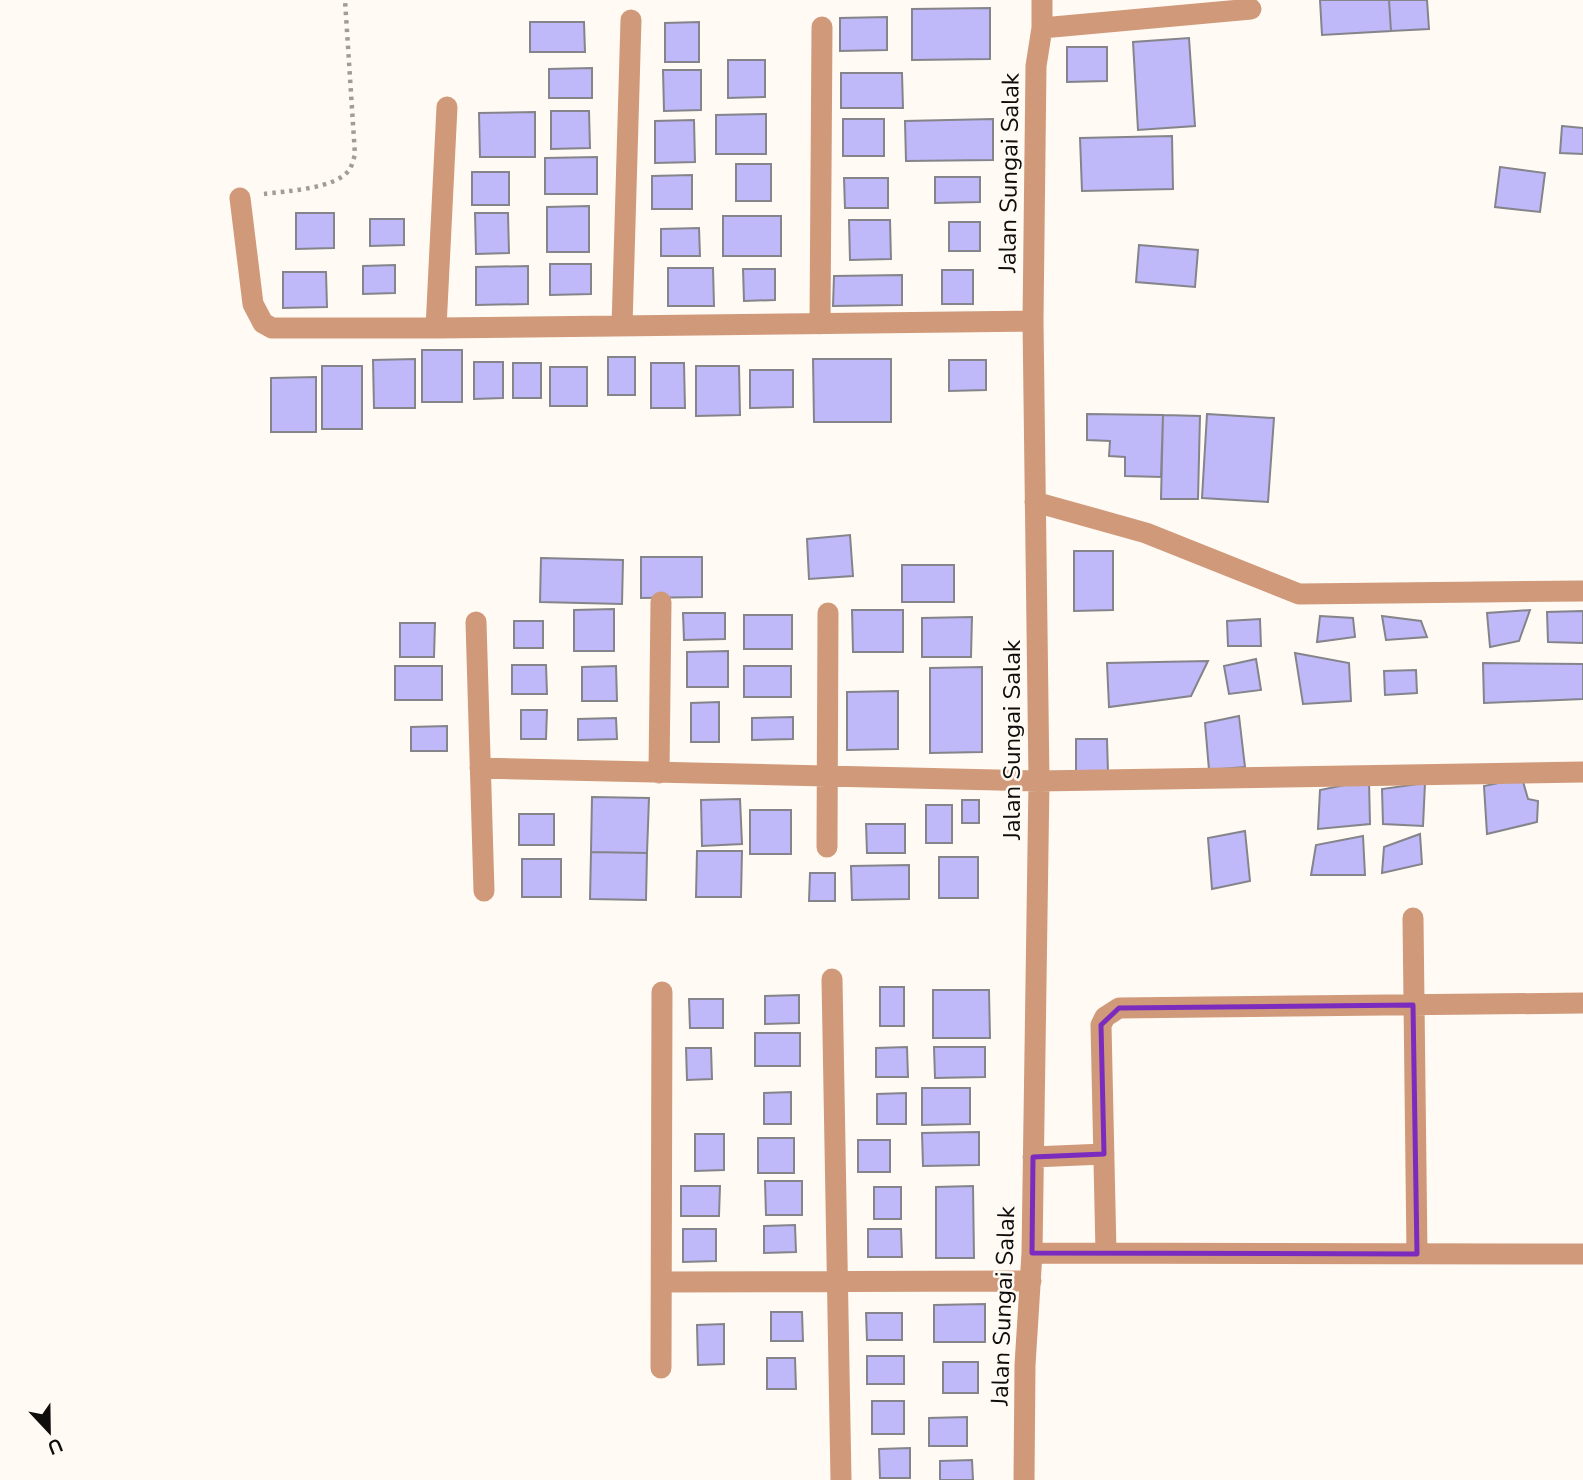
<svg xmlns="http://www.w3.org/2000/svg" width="1583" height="1480" viewBox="0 0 1583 1480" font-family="'Nunito Sans',sans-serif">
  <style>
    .building { fill: #bfb8f9; stroke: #84848a; stroke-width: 2 }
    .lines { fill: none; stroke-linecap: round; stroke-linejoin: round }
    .path { stroke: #a09d98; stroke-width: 4.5; stroke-dasharray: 3.5 5; stroke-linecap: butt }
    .minor { stroke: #d09a7a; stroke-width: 21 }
    .marked { fill: none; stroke: #7b2cbf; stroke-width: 5; stroke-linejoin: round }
    .labels { text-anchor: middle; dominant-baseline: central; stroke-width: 5; stroke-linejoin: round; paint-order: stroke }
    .street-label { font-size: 24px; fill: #0f0d0b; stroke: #fffaf4 }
  </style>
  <rect width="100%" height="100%" fill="#fffaf4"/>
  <path class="building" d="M1320,0H1389L1391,31L1322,35Z
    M1389,0H1427L1429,29L1391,31Z
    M990,8V59L912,60V9Z
    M887,17V50L840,51V18Z
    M530,22H584L585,52H530Z
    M699,22V62H665V23Z
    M1189,38L1195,126L1138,130L1133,42Z
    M1067,47H1107V81L1067,82Z
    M728,60H765V97L728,98Z
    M592,68V98H549V69Z
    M663,70H701V110L664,111Z
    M841,73H902L903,108H841Z
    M551,111H589L590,148L551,149Z
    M535,112V157H480L479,113Z
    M766,114V154H716V115Z
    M843,119H884V156H843Z
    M993,119V160L906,161L905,121Z
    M694,120L695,162L655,163V121Z
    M1562,126L1583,128V154L1560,153Z
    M1172,136L1173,189L1082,191L1080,138Z
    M597,157V194H545V158Z
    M736,164H771V201H736Z
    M1500,167L1545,173L1540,212L1495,207Z
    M472,172H509V205H472Z
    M692,175V209H652V176Z
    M935,177H980V202L935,203Z
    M844,178H888V208H845Z
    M589,206V252H547V207Z
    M296,213H334V248L296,249Z
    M475,213H508L509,253L476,254Z
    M723,216H781V256H723Z
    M370,219H404V245L370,246Z
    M849,220H890L891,259L850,260Z
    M949,222H980V251H949Z
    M699,228L700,256H661V229Z
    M1139,245L1198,250L1195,287L1136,282Z
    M550,264H591V294L550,295Z
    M395,265V293L363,294V266Z
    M528,266V304L476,305V267Z
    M668,268H713L714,306H668Z
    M743,269H775V300L744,301Z
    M942,270H973V304H942Z
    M283,272H326L327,307L283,308Z
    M902,275V305L833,306L834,276Z
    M422,350H462V402H422Z
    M608,357H635V395H608Z
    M415,359V408H374L373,360Z
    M813,359H891V422H814Z
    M949,360H986V390L949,391Z
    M474,362H503V398L474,399Z
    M513,363H541V398H513Z
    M651,363H684L685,408H651Z
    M322,366H362V429H322Z
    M696,366H739L740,415L696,416Z
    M550,367H587V406H550Z
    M750,370H793V407L750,408Z
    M316,377V432H271V378Z
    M1087,414L1163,415L1161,477L1125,476V457L1109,456L1110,441L1087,440Z
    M1207,414L1274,418L1268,502L1202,498Z
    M1163,415L1200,416L1198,499H1161Z
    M850,535L853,576L809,579L807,539Z
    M1074,551H1113V610L1074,611Z
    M641,557H702V597L641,598Z
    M541,558L623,560L622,604L540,602Z
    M902,565H954V602H902Z
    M614,609V651H574V610Z
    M852,610H903V652H853Z
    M1530,610L1519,641L1490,647L1487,613Z
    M1583,611V643L1548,642L1547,612Z
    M683,613H725V639L684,640Z
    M744,615H792V649H744Z
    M1320,616L1353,618L1355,637L1317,642Z
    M1382,616L1421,621L1427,637L1386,640Z
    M972,617L971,657H922V618Z
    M1260,619L1261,646H1228L1227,621Z
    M514,621H543V648H514Z
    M400,623H435L434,657H400Z
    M728,651V687H687V652Z
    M1295,653L1349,663L1351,701L1303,704Z
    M1256,659L1261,690L1229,694L1224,666Z
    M1208,661L1191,696L1109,707L1107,663Z
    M1483,663L1583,664V699L1484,703Z
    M512,665H546L547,694H512Z
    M395,666H442V700H395Z
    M616,666L617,701H582V667Z
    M744,666H791V697H744Z
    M982,667V752L930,753V668Z
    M1416,670L1417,693L1385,695L1384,671Z
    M898,691V749L847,750V692Z
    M719,702V742H691V703Z
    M521,710H547L546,739H521Z
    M1239,716L1245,767L1209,770L1205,723Z
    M793,717V739L752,740V718Z
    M616,718L617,739L578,740V719Z
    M447,726V751H411V727Z
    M1076,739H1107L1108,773L1076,774Z
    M1522,778L1528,799L1538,801L1537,822L1487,834L1484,786Z
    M1369,780L1370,824L1318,829L1320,790Z
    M1425,783L1423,826L1383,824L1382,789Z
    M592,797L649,798L647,853L591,852Z
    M740,799L742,844L702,846L701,800Z
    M962,800H979V823H962Z
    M926,805H952V843H926Z
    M750,810H791V854H750Z
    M519,814H554V845H519Z
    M866,824H905V853H867Z
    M1245,831L1250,881L1212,889L1208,838Z
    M1420,834L1422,864L1382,873L1384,847Z
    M1363,836L1365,875H1311L1316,845Z
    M697,851H742L741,897H696Z
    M591,852L647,853L646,900L590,899Z
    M939,857H978V898H939Z
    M522,859H561V897H522Z
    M909,865V899L852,900L851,866Z
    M810,873H835V901H809Z
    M880,987H904V1026H880Z
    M933,990H989L990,1038H933Z
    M799,995V1023L765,1024V996Z
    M689,999H723V1028H690Z
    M755,1033H800V1066H755Z
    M907,1047L908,1077H876V1048Z
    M934,1047H985V1077L935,1078Z
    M686,1048H711L712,1079L687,1080Z
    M922,1088H970V1124L922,1125Z
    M791,1092V1124H764V1093Z
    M906,1093V1124H877V1094Z
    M979,1132V1165L923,1166L922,1133Z
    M695,1134H724V1170L695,1171Z
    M758,1138H794V1173H758Z
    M858,1140H890V1172H858Z
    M765,1181H802V1215H766Z
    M681,1186H720L719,1216H681Z
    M973,1186L974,1258H936V1187Z
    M874,1187H901V1219H874Z
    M795,1225L796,1252L764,1253V1226Z
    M683,1229H716V1261L683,1262Z
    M868,1229H901L902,1257H868Z
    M985,1304V1342H934V1305Z
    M771,1312H802L803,1341H771Z
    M866,1313H902V1340H867Z
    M724,1324V1364L698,1365L697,1325Z
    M867,1356H904V1384H867Z
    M767,1358H795L796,1389H767Z
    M943,1362H978V1393H943Z
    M872,1401H904V1434H872Z
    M967,1417V1446H929V1418Z
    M910,1448V1478H880L879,1449Z
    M972,1460L973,1480H940V1461Z"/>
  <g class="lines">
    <path class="path" d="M264,194C285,191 336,189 349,170C352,166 353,160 355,155L345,0"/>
    <path class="minor" d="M1042,28L1251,9
      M240,198L253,304L263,323L272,328H436L1033,321
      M820,324L822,27
      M622,326L631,20
      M436,328L447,107
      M1035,502L1146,533L1299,594L1583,591
      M476,622L484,891
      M480,768L1039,781L1583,772
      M659,773L661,602
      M827,847L828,613
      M1413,918L1417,1254
      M832,979L841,1480
      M1033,1157L1104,1154
      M1032,1253L1583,1254
      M1106,1253L1101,1025L1105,1017L1119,1008L1583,1003
      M661,1282L1031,1281
      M661,1368L662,992
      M1024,1480L1025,1365L1032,1253L1039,781L1033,321L1036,66L1042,28V0"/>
  </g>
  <path class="marked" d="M1413,1005L1417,1254L1032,1253L1033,1157L1104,1154L1101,1025L1119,1008Z"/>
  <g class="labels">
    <g class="street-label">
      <text transform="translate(1009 173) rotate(-89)">Jalan Sungai Salak</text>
      <text transform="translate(1012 740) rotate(-90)">Jalan Sungai Salak</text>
      <text transform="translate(1003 1306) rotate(-88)">Jalan Sungai Salak</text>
    </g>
  </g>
  <g transform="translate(49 1431) rotate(158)" stroke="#fffaf4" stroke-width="5" paint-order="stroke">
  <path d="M0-5L12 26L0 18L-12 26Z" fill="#0f0d0b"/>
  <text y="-10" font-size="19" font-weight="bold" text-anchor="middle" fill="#0f0d0b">U</text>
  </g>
</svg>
